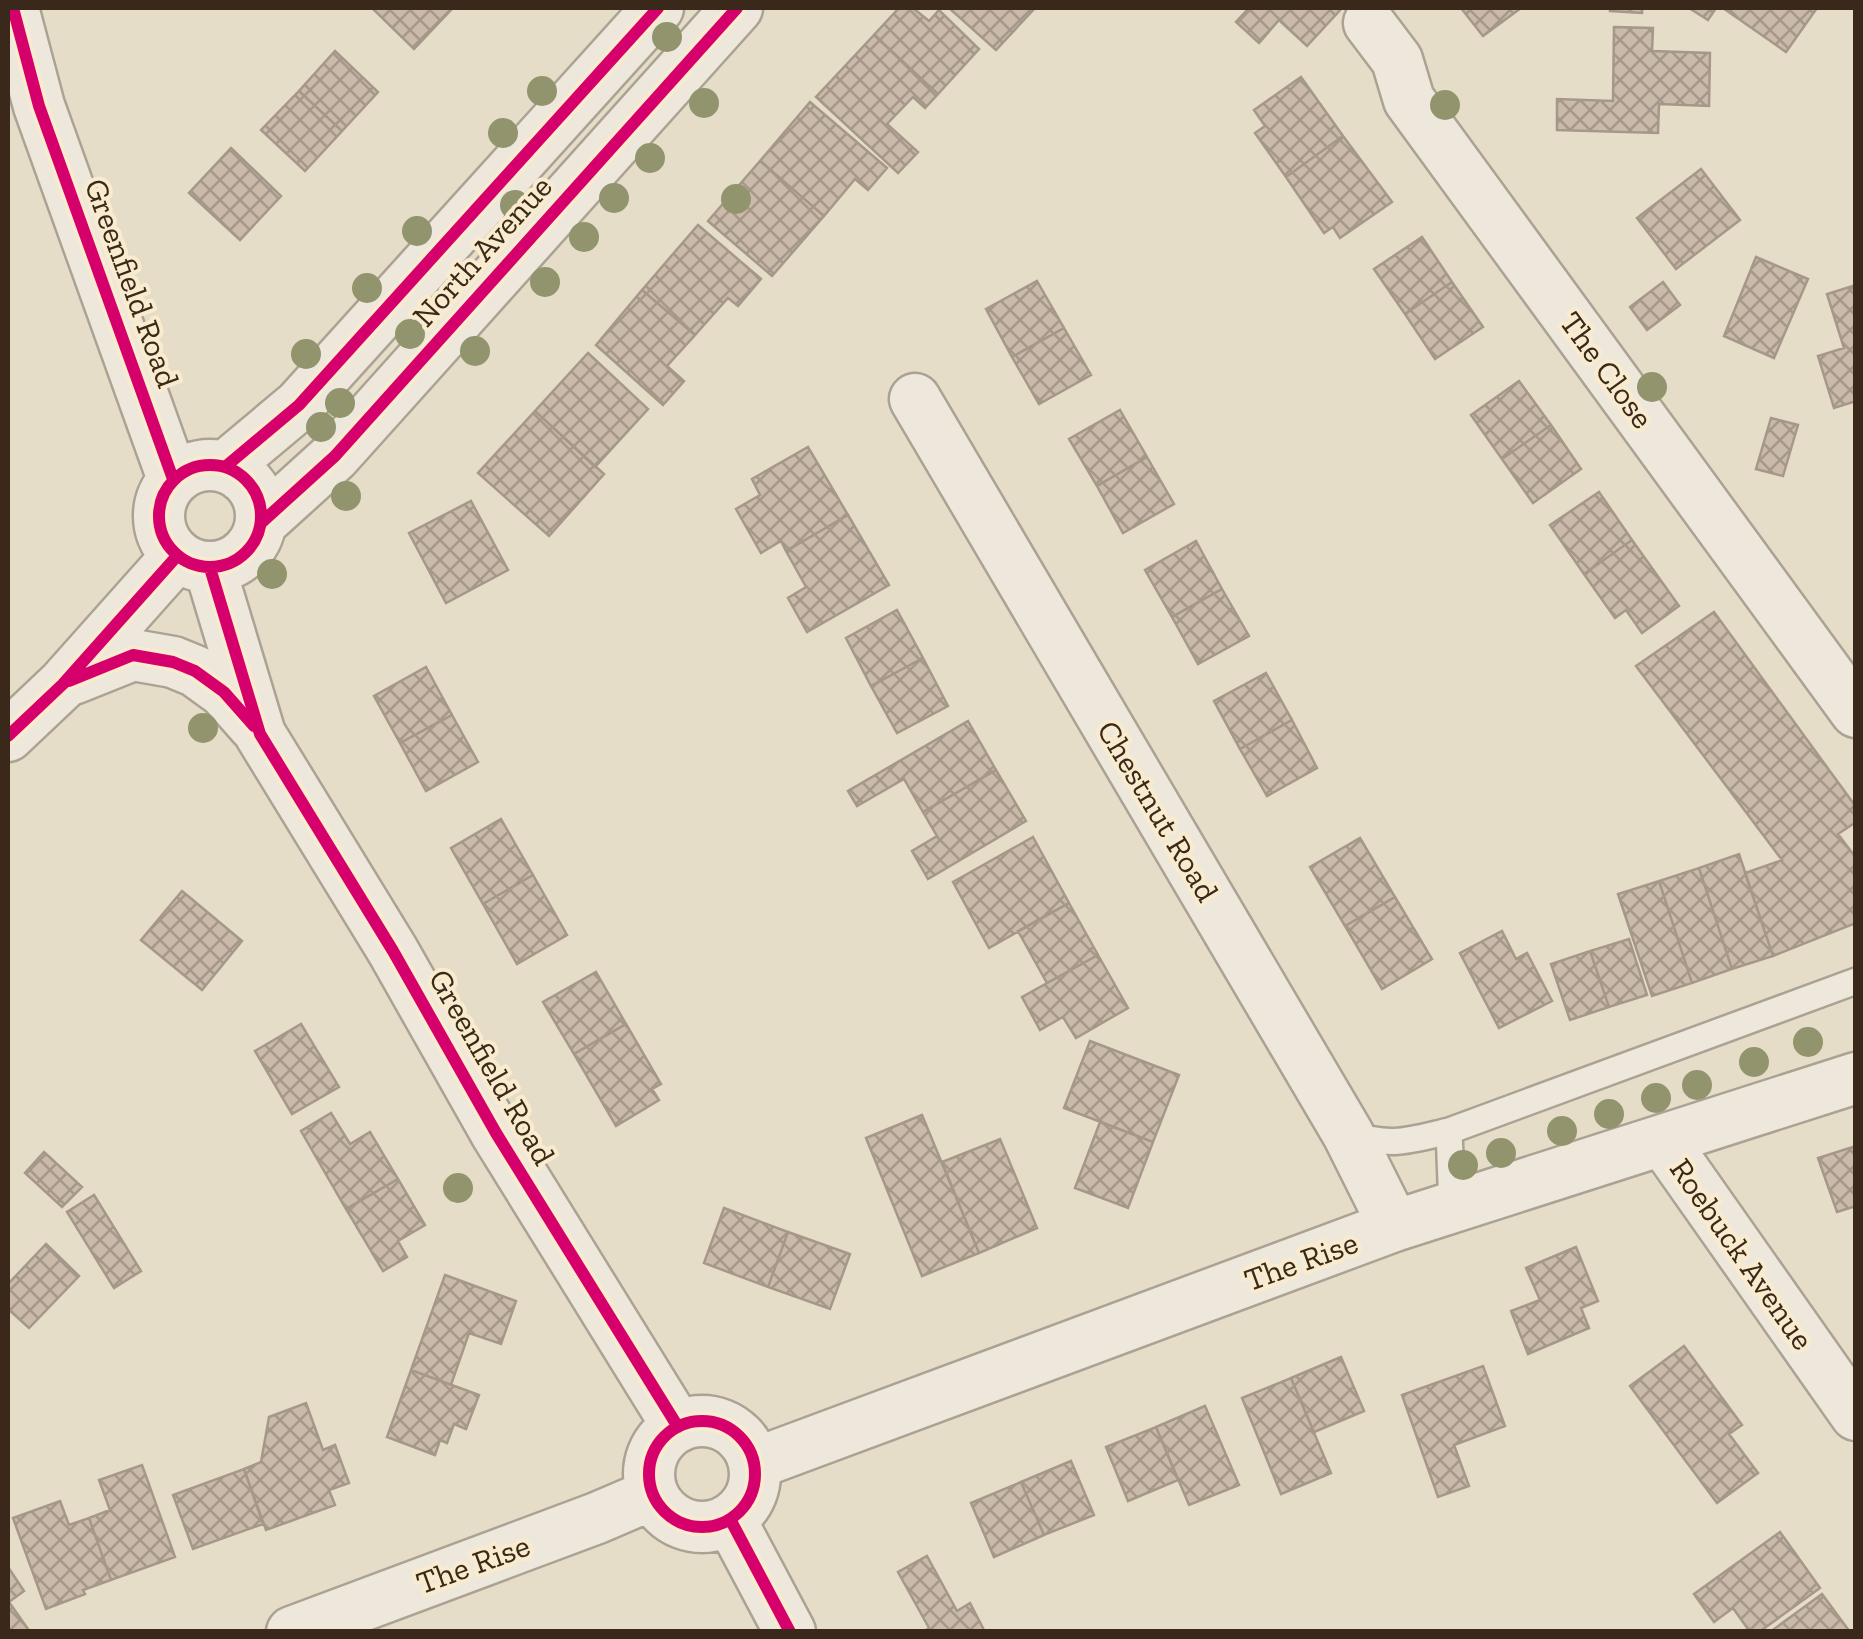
<svg xmlns="http://www.w3.org/2000/svg" width="1863" height="1639" viewBox="0 0 1863 1639" font-family="'Zilla Slab',serif">
  <style>
    .building { fill: url(#building-cross-hatch); stroke: #a69889; stroke-width: 2.5 }
    .lines { fill: none; stroke-linecap: round; stroke-linejoin: round }
    .service-casing { stroke: #aba293; stroke-width: 30 }
    .minor-casing { stroke: #aba293; stroke-width: 55 }
    .service { stroke: #ede7dc; stroke-width: 25 }
    .minor { stroke: #ede7dc; stroke-width: 50 }
    .cycleway-casing { stroke: #f9ebce; stroke-width: 19 }
    .cycleway { stroke: #d6006c; stroke-width: 12 }
    .tree { fill: #91946c }
    .labels { text-anchor: middle; dominant-baseline: central; stroke-width: 8; stroke-linejoin: round; paint-order: stroke }
    .street-label { font-size: 32px; fill: #3a291b; stroke: #f9ebce }
  </style>
  <defs>
    <pattern id="building-cross-hatch" width="8" height="8" patternUnits="userSpaceOnUse" patternTransform="scale(2.5)"><rect width="8" height="8" fill="#cabaaa"/><path d="M0 0l8 8M0 8l8-8" fill="none" stroke="#a5978a"/></pattern>
  </defs>
  <rect width="100%" height="100%" fill="#e6ddc9"/>
  <path class="building" d="M372,8H448L451,10L414,49Z
    M899,8H913L929,21L939,10L979,49L938,94L874,35Z
    M949,8H1035L996,50Z
    M1249,8H1342L1307,46L1279,20L1259,43L1236,22Z
    M1461,8H1521L1483,36Z
    M1610,8H1642V13L1610,11Z
    M1689,8H1716L1708,20Z
    M1723,8H1817L1786,52Z
    M1614,27L1653,28L1652,51L1710,53L1709,106L1659,104L1658,133L1557,130V99L1613,101Z
    M874,35L938,94L925,108L913,97L887,124L918,152L898,173L816,97Z
    M335,51L378,92L342,131L299,91Z
    M1301,77L1343,136L1286,177L1255,133L1265,126L1254,110Z
    M299,91L342,131L305,171L261,130Z
    M810,102L887,168L868,190L855,179L824,216L760,161Z
    M1343,136L1392,202L1340,238L1333,227L1324,233L1286,177Z
    M231,148L281,196L240,240L189,193Z
    M760,161L824,216L772,276L708,221Z
    M1701,169L1740,220L1676,269L1637,218Z
    M698,225L761,279L738,306L728,298L695,335L642,290Z
    M1422,237L1452,282L1405,314L1374,269Z
    M1756,257L1808,279L1774,358L1724,336Z
    M1037,281L1064,328L1012,357L986,309Z
    M1452,282L1483,327L1435,359L1405,314Z
    M1663,282L1680,305L1647,330L1630,307Z
    M1856,285V401L1834,408L1818,356L1844,348L1827,294Z
    M642,290L695,335L667,366L684,381L663,405L596,345Z
    M1064,328L1091,375L1039,404L1012,357Z
    M588,353L648,409L595,467L535,411Z
    M1519,381L1551,425L1502,459L1471,415Z
    M1120,410L1147,457L1097,486L1069,439Z
    M535,411L604,474L549,536L478,473Z
    M1771,418L1798,425L1783,476L1756,469Z
    M1551,425L1581,469L1533,503L1502,459Z
    M808,447L848,515L786,551L781,541L761,553L736,509L760,495L752,479Z
    M1147,457L1174,504L1123,533L1097,486Z
    M1599,492L1632,540L1584,574L1550,525Z
    M471,501L508,570L446,603L409,533Z
    M848,515L889,585L807,632L788,598L806,587L786,551Z
    M1632,540L1679,606L1642,633L1626,610L1615,618L1584,574Z
    M1196,541L1222,589L1172,617L1145,570Z
    M1222,589L1249,636L1198,664L1172,617Z
    M897,610L923,658L871,686L846,638Z
    M1714,612L1856,807V822L1838,834L1856,858V923L1773,956L1745,873L1782,860L1636,666Z
    M923,658L948,706L897,733L871,686Z
    M426,667L452,715L400,743L374,696Z
    M1266,673L1292,720L1240,749L1214,701Z
    M452,715L478,762L426,791L400,743Z
    M1292,720L1317,768L1267,796L1240,749Z
    M968,721L996,770L923,812L904,779L857,806L848,791Z
    M996,770L1026,821L928,879L912,851L937,836L923,812Z
    M501,819L533,875L483,904L451,848Z
    M1033,837L1069,903L989,948L953,882Z
    M1360,838L1395,897L1345,926L1310,867Z
    M1739,854L1773,956L1732,969L1699,868Z
    M1699,868L1732,969L1692,983L1659,881Z
    M533,875L567,935L517,964L483,904Z
    M1659,881L1692,983L1652,996L1618,894Z
    M182,891L242,941L202,990L141,940Z
    M1395,897L1432,959L1382,989L1345,926Z
    M1069,903L1098,955L1047,983L1018,931Z
    M1502,931L1516,959L1527,953L1552,1001L1499,1028L1460,953Z
    M1629,939L1647,995L1609,1007L1590,951Z
    M1590,951L1609,1007L1570,1020L1551,964Z
    M1098,955L1128,1008L1076,1038L1063,1017L1040,1030L1022,997Z
    M596,972L626,1024L574,1054L543,1002Z
    M301,1024L339,1087L292,1114L255,1051Z
    M626,1024L661,1084L652,1089L659,1100L616,1126L574,1054Z
    M1090,1041L1179,1075L1153,1142L1064,1108Z
    M331,1113L350,1144L370,1132L398,1179L346,1209L301,1131Z
    M922,1115L979,1253L922,1276L866,1138Z
    M1100,1122L1153,1142L1128,1208L1075,1188Z
    M1000,1139L1037,1228L979,1253L942,1162Z
    M1856,1146V1206L1837,1212L1818,1158Z
    M44,1152L82,1187L62,1207L25,1173Z
    M398,1179L425,1225L398,1241L407,1257L383,1271L346,1209Z
    M94,1195L141,1271L114,1288L67,1212Z
    M724,1208L788,1232L768,1287L704,1263Z
    M788,1232L850,1254L830,1309L768,1287Z
    M46,1244L79,1276L29,1328L8,1309V1284Z
    M1576,1247L1598,1301L1581,1308L1589,1328L1528,1354L1511,1311L1540,1300L1526,1268Z
    M445,1275L516,1301L501,1344L469,1333L451,1385L411,1370Z
    M1684,1346L1742,1425L1729,1434L1758,1473L1717,1503L1630,1386Z
    M1341,1357L1364,1411L1314,1432L1291,1378Z
    M1483,1366L1505,1426L1454,1445L1469,1486L1438,1497L1402,1395Z
    M411,1370L479,1395L466,1429L454,1424L447,1443L440,1440L435,1455L387,1437Z
    M1291,1378L1331,1473L1281,1494L1242,1398Z
    M306,1403L323,1450L335,1445L349,1483L329,1490L335,1505L266,1530L244,1469L261,1462L269,1417Z
    M1205,1406L1239,1485L1189,1505L1156,1427Z
    M1156,1427L1178,1480L1128,1501L1106,1447Z
    M1071,1461L1094,1515L1044,1535L1021,1482Z
    M142,1465L175,1557L111,1580L89,1518L110,1510L99,1480Z
    M244,1469L263,1524L193,1549L173,1495Z
    M1021,1482L1044,1535L994,1557L971,1503Z
    M60,1501L69,1525L89,1518L111,1580L83,1590L85,1594L46,1609L13,1518Z
    M1780,1532L1820,1588L1759,1632H1750L1733,1608L1714,1622L1694,1594Z
    M927,1556L957,1611L970,1603L985,1632H923L929,1628L898,1572Z
    M8,1567L24,1591L9,1602L30,1632H8Z
    M1822,1594L1850,1632H1770Z"/>
  <g class="lines">
    <g class="service-casing">
      <path id="service" d="M1449,1131L1452,1208
        M1348,1134C1393,1147 1406,1141 1449,1131L1856,981"/>
    </g>
    <g class="minor-casing">
      <path id="minor" d="M13,8L39,106L173,479
        M1369,23L1397,60L1409,100L1856,712
        M915,399L1348,1134L1394,1226
        M159 516a51 51 0 1 1 102 0a51 51 0 1 1-102 0Z
        M225,467L299,405L658,8
        M261,523L335,456L737,8
        M210,568L260,734L393,951L496,1133L678,1427
        M73,679L133,655L173,662L195,671L224,692L254,726
        M8,736L63,684L177,556
        M1664,1142L1856,1415
        M649 1474a53 53 0 1 1 106 0a53 53 0 1 1-106 0Z
        M754,1464L1394,1226L1856,1078
        M730,1519L790,1632
        M292,1632L597,1518L653,1494"/>
    </g>
    <use href="#service" class="service"/>
    <use href="#minor" class="minor"/>
    <g class="cycleway-casing">
      <path id="cycleway" d="M13,8L39,106L173,479
        M159 516a51 51 0 1 1 102 0a51 51 0 1 1-102 0Z
        M225,467L299,405L658,8
        M261,523L335,456L737,8
        M210,568L260,734L393,951L496,1133L678,1427
        M69,681L133,655L173,662L195,671L224,692L254,726
        M8,736L63,684L177,556
        M649 1474a53 53 0 1 1 106 0a53 53 0 1 1-106 0Z
        M730,1519L790,1632"/>
    </g>
    <use href="#cycleway" class="cycleway"/>
  </g>
  <g class="tree">
    <circle cx="667" cy="37" r="15"/>
    <circle cx="542" cy="91" r="15"/>
    <circle cx="704" cy="103" r="15"/>
    <circle cx="1445" cy="105" r="15"/>
    <circle cx="503" cy="133" r="15"/>
    <circle cx="650" cy="158" r="15"/>
    <circle cx="614" cy="198" r="15"/>
    <circle cx="736" cy="199" r="15"/>
    <circle cx="515" cy="205" r="15"/>
    <circle cx="417" cy="231" r="15"/>
    <circle cx="584" cy="237" r="15"/>
    <circle cx="545" cy="282" r="15"/>
    <circle cx="367" cy="288" r="15"/>
    <circle cx="410" cy="334" r="15"/>
    <circle cx="475" cy="351" r="15"/>
    <circle cx="306" cy="354" r="15"/>
    <circle cx="1652" cy="387" r="15"/>
    <circle cx="340" cy="403" r="15"/>
    <circle cx="321" cy="427" r="15"/>
    <circle cx="346" cy="496" r="15"/>
    <circle cx="272" cy="574" r="15"/>
    <circle cx="203" cy="728" r="15"/>
    <circle cx="1808" cy="1042" r="15"/>
    <circle cx="1754" cy="1062" r="15"/>
    <circle cx="1697" cy="1085" r="15"/>
    <circle cx="1656" cy="1098" r="15"/>
    <circle cx="1609" cy="1114" r="15"/>
    <circle cx="1562" cy="1131" r="15"/>
    <circle cx="1501" cy="1153" r="15"/>
    <circle cx="1463" cy="1165" r="15"/>
    <circle cx="458" cy="1188" r="15"/>
  </g>
  <g class="labels">
    <g class="street-label">
      <text transform="translate(482 251) rotate(-48)">North Avenue</text>
      <text transform="translate(132 283) rotate(70)">Greenfield Road</text>
      <text transform="translate(1607 370) rotate(54)">The Close</text>
      <text transform="translate(1158 811) rotate(59)">Chestnut Road</text>
      <text transform="translate(492 1067) rotate(60)">Greenfield Road</text>
      <text transform="translate(1742 1254) rotate(55)">Roebuck Avenue</text>
      <text transform="translate(1301 1261) rotate(-20)">The Rise</text>
      <text transform="translate(473 1564) rotate(-20)">The Rise</text>
    </g>
  </g>
  <rect width="1863" height="1639" fill="none" stroke="#3a291b" stroke-width="20"/>
</svg>
